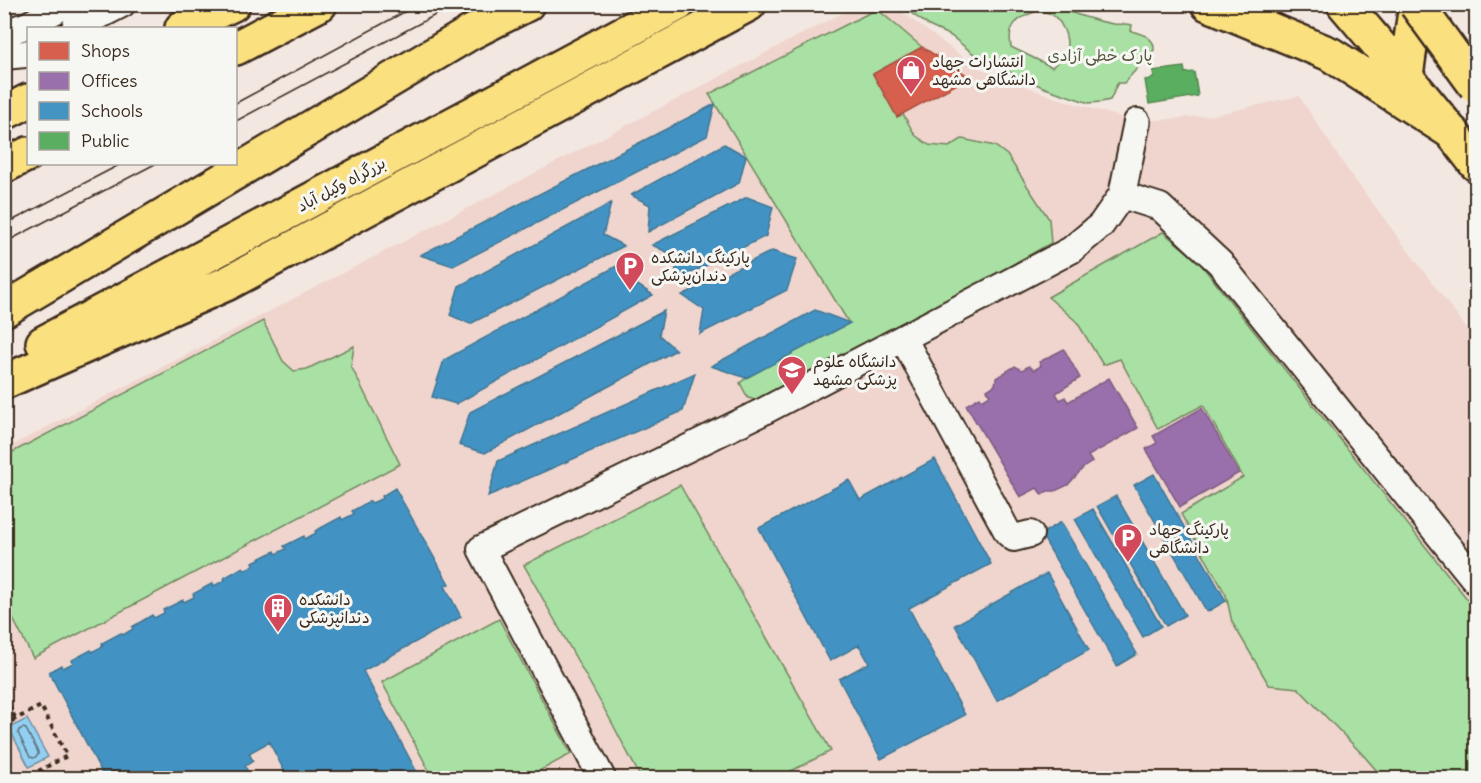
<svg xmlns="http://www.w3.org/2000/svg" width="1481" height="783" viewBox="0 0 1481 783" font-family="Delius,'Playpen Sans Arabic',sans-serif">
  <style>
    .built { fill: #efd5cd }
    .green { fill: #a9e0a3; stroke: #728560; stroke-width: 1.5; fill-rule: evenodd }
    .water { fill: #92d0f3; stroke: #6f8e9e; stroke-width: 1.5 }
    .shops { fill: #d6604d; stroke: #a8503f; stroke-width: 1.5 }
    .offices { fill: #9970ab; stroke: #7d5b81; stroke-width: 1.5 }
    .schools { fill: #4393c3; stroke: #417492; stroke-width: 1.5 }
    .public { fill: #5aae61; stroke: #51864d; stroke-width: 1.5 }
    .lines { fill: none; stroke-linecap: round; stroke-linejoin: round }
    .shore { stroke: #5e6c73; stroke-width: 1.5 }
    .minor-casing { stroke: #3b2a1e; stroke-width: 30 }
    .highway-casing { stroke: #3b2a1e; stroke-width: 38 }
    .path { stroke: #3b2a1e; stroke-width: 4; stroke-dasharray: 4.5 4.5; stroke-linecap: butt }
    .minor { stroke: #f6f6f2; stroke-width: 26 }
    .highway { stroke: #fbe080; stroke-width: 33 }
    .tram { stroke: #3b2a1e; stroke-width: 1.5 }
    .highway-bridge-casing { stroke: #3b2a1e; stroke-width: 38; stroke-linecap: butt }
    .highway-bridge { stroke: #fbe080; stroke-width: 33 }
    .labels { text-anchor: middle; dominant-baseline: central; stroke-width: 6; stroke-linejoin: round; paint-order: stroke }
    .park-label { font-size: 16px; fill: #56583f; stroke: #f6f6f2 }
    .poi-label { font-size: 16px; fill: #3b2a1e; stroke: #f6f6f2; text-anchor: start }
    .street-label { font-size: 16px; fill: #3b2a1e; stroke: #f6f6f2 }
  </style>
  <rect width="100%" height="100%" fill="#f3e7e1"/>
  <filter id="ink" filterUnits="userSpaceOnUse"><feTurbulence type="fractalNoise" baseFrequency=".0167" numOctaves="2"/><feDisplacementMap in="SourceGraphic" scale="12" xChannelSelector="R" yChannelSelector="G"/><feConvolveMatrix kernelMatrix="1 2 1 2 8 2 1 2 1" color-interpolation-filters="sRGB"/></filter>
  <g filter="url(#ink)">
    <path class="built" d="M858,5H892L978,68L1053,97L1137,122L1214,115L1299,96L1346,168L1476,341V778H5V449Z"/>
    <path class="green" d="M900,5H1052C1071,13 1091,20 1113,24C1119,25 1125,23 1132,25L1131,31C1142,34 1155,37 1154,50L1124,83H1118C1114,88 1114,94 1110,100L1101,102L1089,103L1045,88L994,65L974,54L951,36L931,27ZM1037,11C1040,12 1043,11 1046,12C1061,16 1071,39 1065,53C1062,59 1057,63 1052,67L1011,47C1007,25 1017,18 1037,11Z
      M877,9L922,47L873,74L897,117L903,114L915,135L929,145L949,147L962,139L995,146L1007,155L1049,219L1051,243L766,402L748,398L740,383L746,378L849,323L709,94Z
      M1163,232L1199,262L1476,610V778H1383L1364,756L1298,688L1269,685L1232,622L1226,595L1181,514L1243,477L1203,405L1158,429L1120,359L1103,365L1077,322L1048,297Z
      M263,321L283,361L294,371L307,369L354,346L351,366L400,464L33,658L5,603V456Z
      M680,485L831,751L777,778H641L611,721L524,565Z
      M499,619L571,754L526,778H433L382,682Z"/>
    <path class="water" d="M27,719L48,757L29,767L9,728Z"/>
    <path class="shops" d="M922,47L970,77L897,117L873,74Z"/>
    <path class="offices" d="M1064,349L1080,378L1056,393L1060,400L1065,397L1068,402L1109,378L1138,428L1088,456L1092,462L1083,468L1068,485L1055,491H1048L1042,495L1037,488L1020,497L966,405L980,397L982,400L990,395L987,390L995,385L996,378L1015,366L1022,370L1029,366L1034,370L1041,366L1039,362Z
      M1202,408L1239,473L1180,507L1146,449L1157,443L1153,436Z"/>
    <path class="schools" d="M715,104L707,136L453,266L420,255Z
      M724,144L746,156L739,183L648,232L650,205L631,195Z
      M747,197L773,207L766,236L675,281L677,257L652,245Z
      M611,203L603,235L624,246L470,324L450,315L459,286Z
      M772,251L797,259L787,290L700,334L704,310L682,295Z
      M635,256L636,284L653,295L456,404L432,397L444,360Z
      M815,310L850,323L746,378L711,366Z
      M664,311L659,335L676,350L485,453L459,445L470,412Z
      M695,373L683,411L488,496L498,461Z
      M935,459L991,564L909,608L965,715L881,759L839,679L869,663L859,645L830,661L759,528L849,480L860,500Z
      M1154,474L1226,601L1207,612L1134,485Z
      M395,488L449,584L445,586L461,617L363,671L420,778H288L269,742L249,753L253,761L245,766L248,772L236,778H96L103,775L49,672L61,665L63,668L73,663L72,660L91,650L92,652L103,646L102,643L121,633L123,635L133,629L132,627L152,615L154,618L164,613L163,610L183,600L184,602L194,597L193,594L213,583L214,586L225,580L224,578L243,567L245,570L254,565L253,562L275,551L276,554L286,549L284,546L304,536L305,539L316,533L315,531L341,517L342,520L354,514L352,511L370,501L372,503L383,498L382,496Z
      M1116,496L1185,615L1166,626L1097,506Z
      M1093,509L1161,626L1143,637L1075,519Z
      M1061,522L1137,654L1117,666L1041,534Z
      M1047,573L1089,650L997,701L955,625Z"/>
    <path class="public" d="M1184,67L1185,73L1194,72L1198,96L1149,104L1145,80L1154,78L1153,71Z"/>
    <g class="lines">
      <path class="shore" d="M23,728L26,729L38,752V755L34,758L30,757L18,733L19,730Z"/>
      <g class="minor-casing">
        <path id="minor" d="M75,28L122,4
          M4,33L28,25L67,4
          M4,56L25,54L28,53
          M1122,195L1160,207L1220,263L1476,581
          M903,338L1008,533L1014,538L1030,534
          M602,778L481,549L762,412L1071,250L1101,225L1122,195L1137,122"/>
      </g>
      <g class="highway-casing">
        <path id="highway" d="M1208,4L1330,54L1453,133
          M1344,4C1389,57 1435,109 1476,164
          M182,28L233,4
          M236,48L320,4
          M1406,76L1414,18L1426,4
          M4,113L28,101
          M4,166L28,154
          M4,310L470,33L527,4
          M43,343L678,4
          M4,382L228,283L749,4"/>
      </g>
      <path class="path" d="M4,698L16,719
        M4,725L41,706L67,756L25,778
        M4,764L12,778
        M41,770L46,778"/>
      <use href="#minor" class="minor"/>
      <use href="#highway" class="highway"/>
      <path class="tram" d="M236,103L419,4
        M236,121L456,4
        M4,225L121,164
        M4,243L155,164"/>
      <g class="highway-bridge-casing">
        <path id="highway-bridge" d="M1416,4L1476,86"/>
      </g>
      <use href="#highway-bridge" class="highway-bridge"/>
    </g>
  </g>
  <defs>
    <g id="shop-pin" transform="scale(1.5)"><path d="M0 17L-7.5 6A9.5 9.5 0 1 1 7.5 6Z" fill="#d1495b" stroke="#f6f6f2"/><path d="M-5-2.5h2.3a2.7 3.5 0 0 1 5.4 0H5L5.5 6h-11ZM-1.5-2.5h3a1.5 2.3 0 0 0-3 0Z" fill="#fff"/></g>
    <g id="parking-pin" transform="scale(1.5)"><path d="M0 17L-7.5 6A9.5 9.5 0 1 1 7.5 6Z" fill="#d1495b" stroke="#f6f6f2"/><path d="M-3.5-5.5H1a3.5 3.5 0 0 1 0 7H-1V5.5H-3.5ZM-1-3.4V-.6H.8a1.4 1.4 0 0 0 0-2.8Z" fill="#fff"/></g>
    <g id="university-pin" transform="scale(1.5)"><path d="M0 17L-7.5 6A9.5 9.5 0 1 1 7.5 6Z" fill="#d1495b" stroke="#f6f6f2"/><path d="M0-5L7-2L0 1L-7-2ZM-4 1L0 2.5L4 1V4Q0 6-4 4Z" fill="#fff"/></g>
    <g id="building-pin" transform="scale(1.5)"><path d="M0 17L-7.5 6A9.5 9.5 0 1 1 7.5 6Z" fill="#d1495b" stroke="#f6f6f2"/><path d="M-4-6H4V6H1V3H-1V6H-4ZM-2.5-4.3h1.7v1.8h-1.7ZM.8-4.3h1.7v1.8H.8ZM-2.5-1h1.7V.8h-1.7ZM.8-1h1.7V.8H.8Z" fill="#fff"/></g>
  </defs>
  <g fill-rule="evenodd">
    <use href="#shop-pin" x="911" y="70"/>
    <use href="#parking-pin" x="630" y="266"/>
    <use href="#university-pin" x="792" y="370"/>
    <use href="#parking-pin" x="1128" y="538"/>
    <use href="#building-pin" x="278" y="608"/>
  </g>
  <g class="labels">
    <g class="park-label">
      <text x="1100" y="55">پارک خطی آزادی</text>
    </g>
    <g class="poi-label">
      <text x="932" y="61">انتشارات جهاد<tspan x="932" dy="18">دانشگاهی مشهد</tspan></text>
      <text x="651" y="257">پارکینگ دانشکده<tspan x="651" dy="18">دندان‌پزشکی</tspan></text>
      <text x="813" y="361">دانشگاه علوم<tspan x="813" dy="18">پزشکی مشهد</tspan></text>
      <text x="1149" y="529">پارکینگ جهاد<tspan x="1149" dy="18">دانشگاهی</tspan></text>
      <text x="299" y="599">دانشکده<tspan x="299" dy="18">دندانپزشکی</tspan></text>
    </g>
    <g class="street-label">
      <text transform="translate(341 184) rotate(-28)">بزرگراه وکیل آباد</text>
    </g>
  </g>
  <rect width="1481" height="783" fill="none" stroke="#f6f6f2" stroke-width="24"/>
  <rect x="12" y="12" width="1457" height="759" fill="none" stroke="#3b2a1e" stroke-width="2" filter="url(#ink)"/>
  <rect x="27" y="27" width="210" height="138" fill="#f6f6f2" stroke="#aba49d" stroke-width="1.5"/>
  <rect x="39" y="42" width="30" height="18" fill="#d6604d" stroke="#aba49d" stroke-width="1.5"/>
  <text x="81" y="57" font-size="18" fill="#3b2a1e">Shops</text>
  <rect x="39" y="72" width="30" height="18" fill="#9970ab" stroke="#aba49d" stroke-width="1.5"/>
  <text x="81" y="87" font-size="18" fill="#3b2a1e">Offices</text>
  <rect x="39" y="102" width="30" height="18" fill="#4393c3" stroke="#aba49d" stroke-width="1.5"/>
  <text x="81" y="117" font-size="18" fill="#3b2a1e">Schools</text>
  <rect x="39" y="132" width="30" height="18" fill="#5aae61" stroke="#aba49d" stroke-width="1.5"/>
  <text x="81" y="147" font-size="18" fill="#3b2a1e">Public</text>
</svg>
